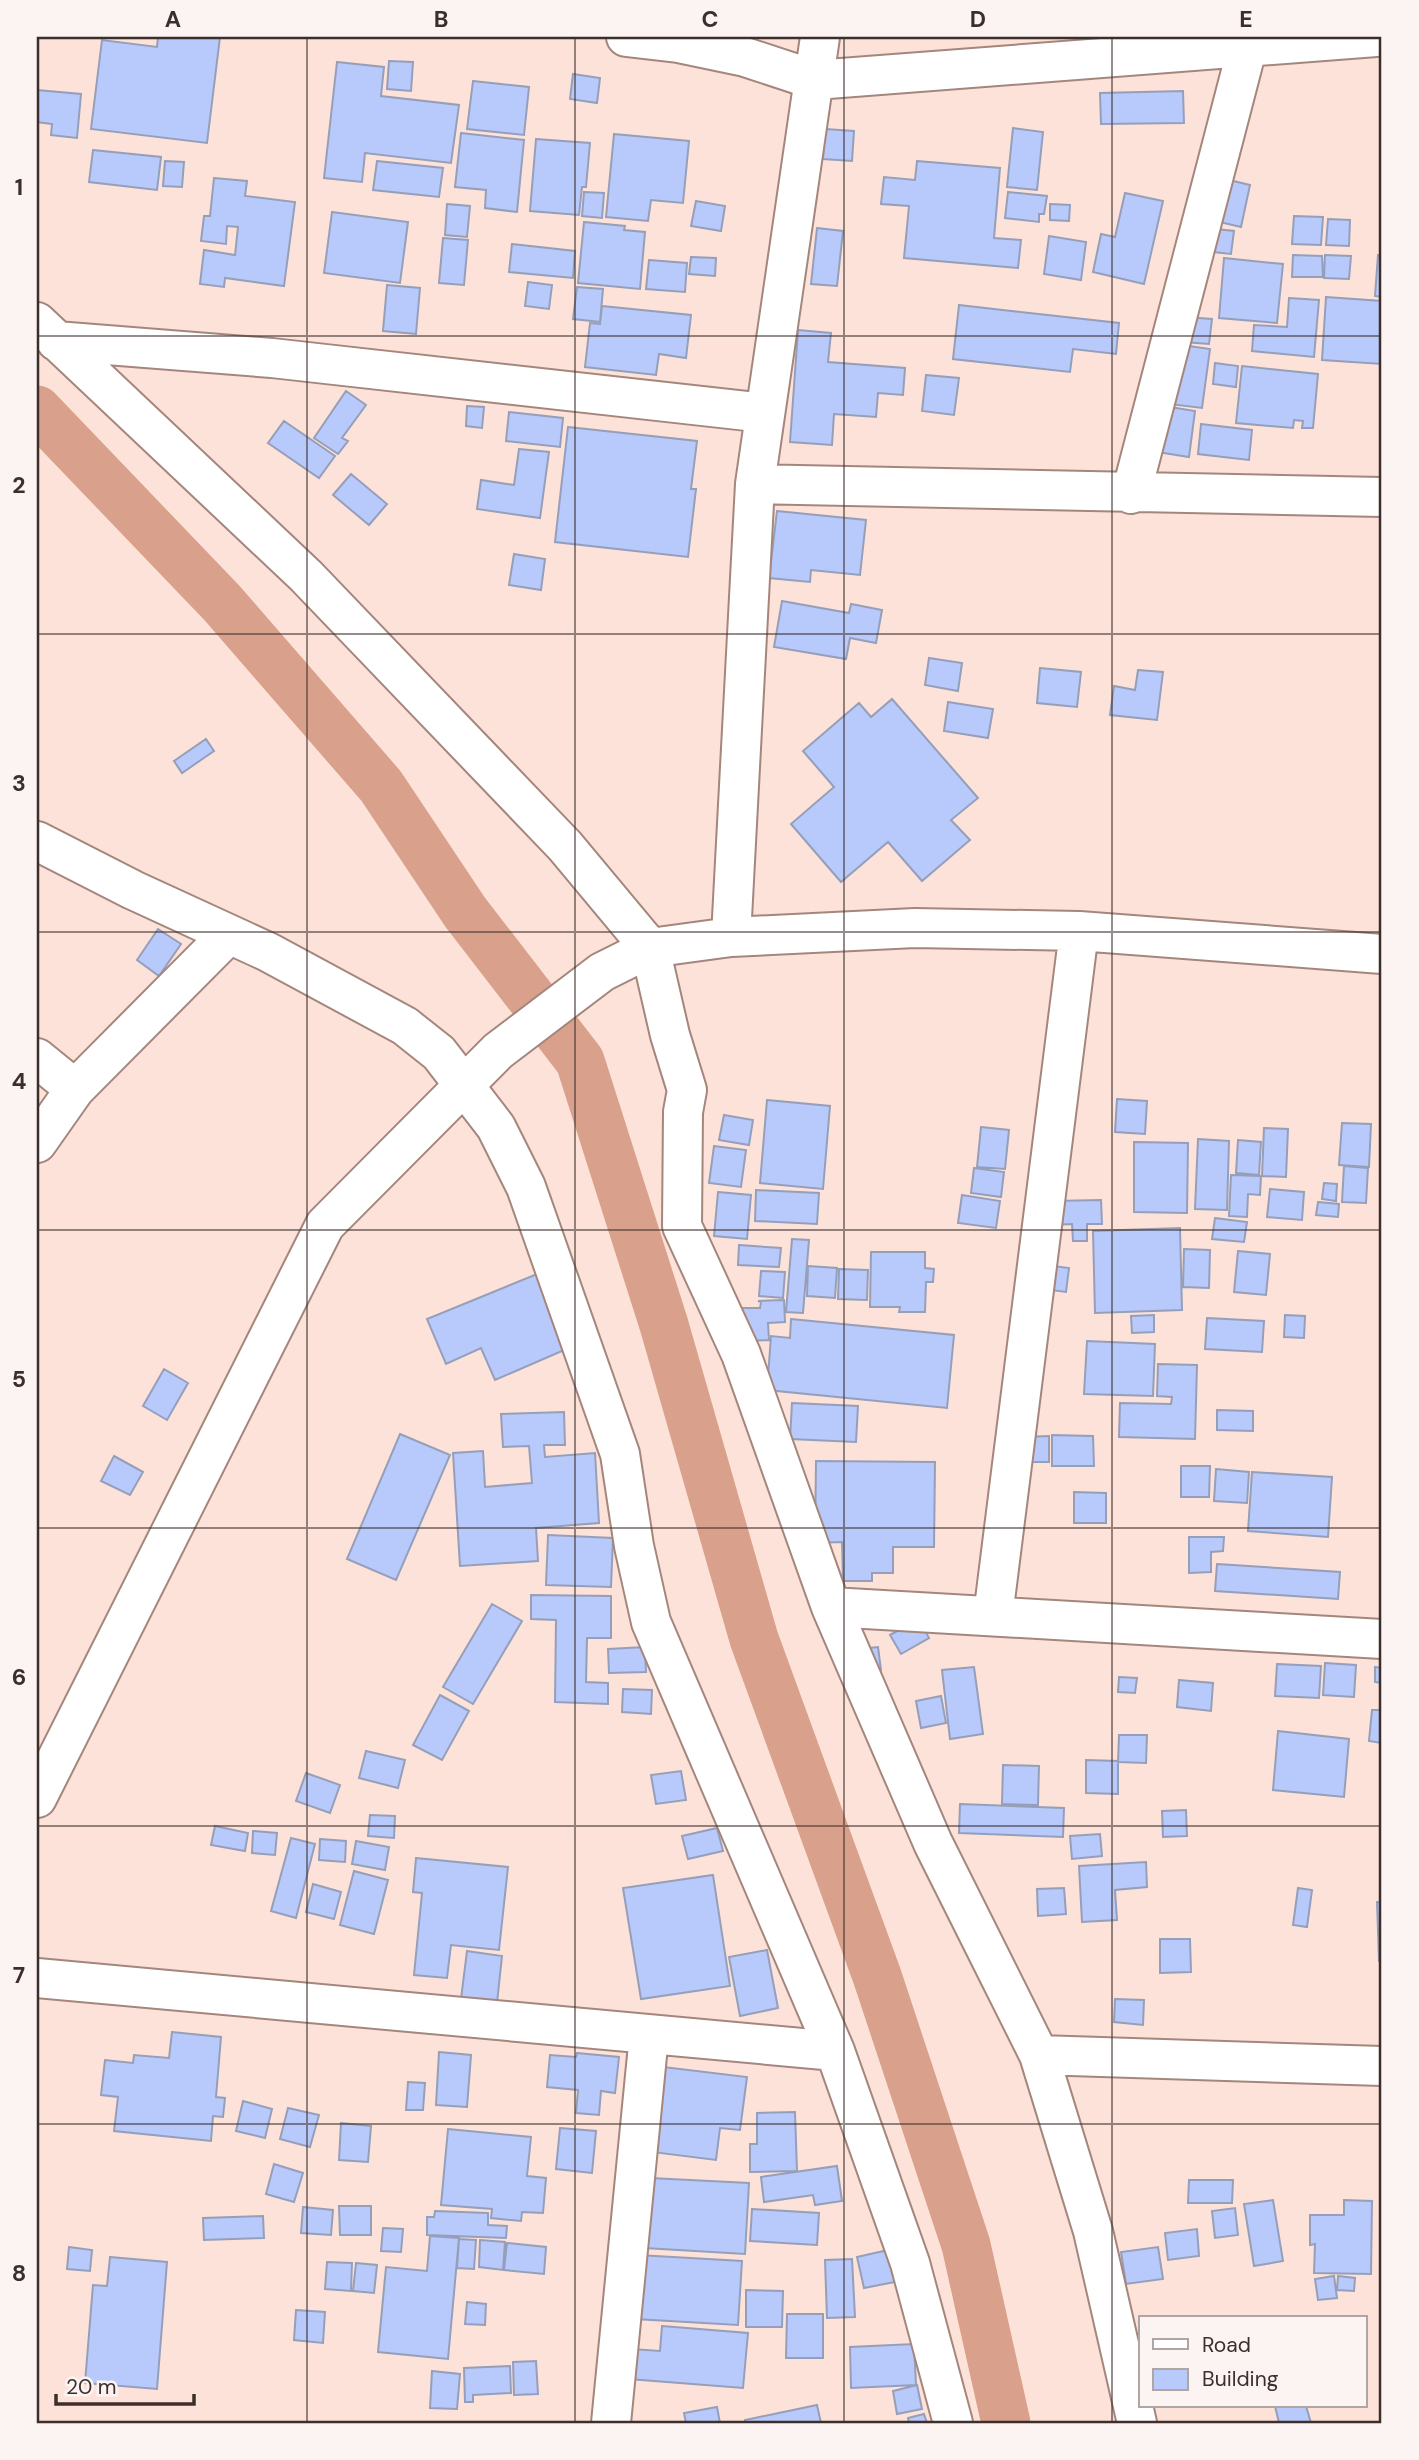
<svg xmlns="http://www.w3.org/2000/svg" width="1419" height="2460" viewBox="0 0 1419 2460" font-family="'DM Sans',sans-serif">
  <style>
    .lines { fill: none; stroke-linecap: round; stroke-linejoin: round }
    .canal { stroke: #d9a08c; stroke-width: 49 }
    .building { fill: #b8c9fc; stroke: #969fb9; stroke-width: 2 }
    .minor-casing { stroke: #a4867c; stroke-width: 42 }
    .minor { stroke: #fff; stroke-width: 38 }
    .grid { fill: none; stroke: #3c2f2b; stroke-width: 2; stroke-opacity: 0.55 }
    .neatline { fill: none; stroke: #3c2f2b; stroke-width: 2.5 }
    .grid-label { font-size: 23px; text-anchor: middle; font-weight: bold; fill: #3c2f2b }
  </style>
  <rect width="100%" height="100%" fill="#fde2d9"/>
  <g class="lines">
    <path class="canal" d="M37,410L222,603L381,786L465,912L580,1061L664,1325L754,1639L877,1976L966,2245L1006,2423"/>
  </g>
  <path class="building" d="M158,37H220L207,143L91,129L102,40L157,47Z
    M389,61L413,62L411,91L387,89Z
    M337,62L384,67L381,96L459,105L451,163L365,153L362,182L324,178Z
    M573,74L600,78L597,103L570,99Z
    M473,81L529,87L524,135L467,129Z
    M37,90L81,94L77,138L51,135L52,124L37,122Z
    M1183,91L1184,123L1101,124L1100,93Z
    M1013,128L1043,132L1037,190L1007,187Z
    M825,129L854,131L852,161L823,159Z
    M461,133L524,140L517,212L485,208L486,190L455,187Z
    M614,134L689,141L683,203L651,200L648,221L606,217Z
    M536,139L590,143L586,187H582L579,215L530,211Z
    M93,150L161,157L157,190L89,182Z
    M165,161L184,162L182,187L163,186Z
    M377,161L443,168L439,197L373,190Z
    M917,161L1000,168L994,238L1021,240L1018,268L904,258L909,206L881,204L884,177L915,180Z
    M1217,177L1250,185L1241,227L1207,219Z
    M214,178L247,181L245,196L295,202L284,286L225,278L224,287L200,284L204,250L235,255L238,227L227,226L226,244L201,241L204,216H210Z
    M584,192L604,193L602,218L582,216Z
    M1008,192L1047,196L1044,214H1039V222L1005,218Z
    M1125,193L1163,201L1144,284L1093,272L1101,234L1115,237Z
    M696,201L725,206L721,231L691,226Z
    M447,204L470,206L467,237L445,235Z
    M1050,204L1070,205L1069,221L1050,220Z
    M332,212L408,222L400,283L324,273Z
    M1294,216L1323,217L1321,245L1292,244Z
    M1328,219L1350,220L1349,246L1326,245Z
    M584,222L625,226L624,230L645,232L640,289L578,283Z
    M817,228L843,231L837,286L811,284Z
    M1207,228L1234,231L1231,254L1204,251Z
    M1049,236L1086,242L1081,280L1044,274Z
    M443,238L468,240L464,285L439,283Z
    M512,244L575,251L573,278L509,272Z
    M1293,255L1322,256L1323,277H1292Z
    M1325,255L1351,256L1349,279L1324,278Z
    M1378,255H1382V297L1375,296Z
    M691,257L716,258L715,276L689,274Z
    M1224,258L1283,264L1277,323L1219,318Z
    M649,260L687,263L685,292L646,289Z
    M528,282L552,285L549,309L525,306Z
    M387,285L420,288L416,334L383,331Z
    M577,287L603,289L600,322L573,319Z
    M1326,297L1382,301V364L1322,360Z
    M1289,298L1319,300L1314,357L1252,351L1254,325L1287,327Z
    M959,305L1119,323L1116,354L1073,349L1070,372L953,359Z
    M602,306L691,315L686,358L659,354L656,375L585,367L590,323L600,324Z
    M1185,317L1212,319L1209,344L1183,342Z
    M798,330L831,333L828,362L905,368L903,395L878,393L876,417L834,414L832,445L790,442Z
    M1175,344L1210,349L1202,408L1169,404Z
    M1215,363L1238,366L1236,387L1213,384Z
    M1242,366L1318,374L1313,428H1302L1303,421L1294,420L1293,428L1236,423Z
    M926,375L959,378L954,415L922,411Z
    M346,391L366,405L342,438L348,441L338,454L314,438Z
    M467,406L484,407L482,428L466,426Z
    M1164,406L1195,411L1189,457L1157,452Z
    M509,412L563,418L560,447L506,441Z
    M284,421L335,456L319,478L268,443Z
    M1201,424L1252,430L1249,460L1198,454Z
    M568,427L697,441L691,489H696L688,557L555,542Z
    M519,449L549,452L540,518L477,509L481,480L514,485Z
    M351,474L387,504L369,525L333,495Z
    M777,511L866,520L860,575L811,570L810,582L769,578Z
    M514,554L545,559L541,590L509,585Z
    M782,601L849,613L851,604L882,610L876,643L850,638L846,659L774,647Z
    M929,658L962,663L958,691L925,685Z
    M1040,668L1081,672L1077,707L1037,703Z
    M1138,670L1163,672L1157,720L1110,715L1114,686L1135,690Z
    M892,699L978,798L951,820L970,840L922,881L888,842L841,882L791,824L834,787L803,751L859,703L871,717Z
    M948,702L993,709L988,738L944,731Z
    M206,739L214,751L182,773L174,761Z
    M158,929L181,944L159,976L137,960Z
    M1117,1099L1147,1101L1145,1134L1115,1132Z
    M767,1100L830,1106L823,1189L760,1183Z
    M724,1115L753,1120L749,1145L719,1140Z
    M1342,1123L1371,1124L1369,1167L1339,1165Z
    M981,1127L1009,1130L1005,1169L977,1167Z
    M1264,1128L1288,1129L1286,1177L1262,1176Z
    M1198,1139L1229,1141L1227,1210L1195,1209Z
    M1238,1140L1261,1142L1259,1175L1236,1173Z
    M1134,1142L1188,1143L1187,1213L1134,1212Z
    M714,1146L746,1150L741,1187L709,1183Z
    M1344,1166L1368,1168L1366,1203L1342,1202Z
    M974,1168L1004,1172L1001,1197L971,1193Z
    M1231,1175L1261,1176L1260,1195L1248,1194L1247,1217L1229,1216Z
    M1324,1183L1337,1184L1336,1201L1322,1199Z
    M1270,1189L1304,1192L1302,1220L1267,1217Z
    M756,1190L819,1193L817,1224L755,1221Z
    M718,1192L751,1195L747,1239L714,1236Z
    M962,1195L1000,1201L996,1228L958,1223Z
    M1101,1200L1102,1224H1087V1241H1073L1072,1224L1053,1225L1052,1201Z
    M1318,1202L1339,1204L1338,1217L1316,1215Z
    M1215,1218L1247,1222L1244,1242L1212,1239Z
    M1180,1228L1182,1310L1095,1313L1093,1231Z
    M792,1239L809,1240L803,1313L786,1312Z
    M739,1245L781,1248L779,1267L738,1265Z
    M1184,1249L1210,1250L1209,1288L1183,1287Z
    M1238,1251L1270,1254L1266,1295L1234,1292Z
    M871,1252H925V1268L934,1269L933,1282H926L925,1312H899L900,1307H870Z
    M1046,1265L1069,1268L1066,1292L1042,1289Z
    M808,1266L837,1268L835,1298L807,1296Z
    M839,1269L868,1270L867,1300L838,1299Z
    M761,1271L785,1272L783,1298L759,1296Z
    M537,1274L569,1348L495,1380L481,1348L446,1364L427,1319Z
    M784,1300L785,1322L768,1323L769,1340L742,1341V1308H760L761,1302L758,1301Z
    M1154,1315V1332L1132,1333L1131,1316Z
    M1285,1315L1305,1316L1304,1338L1284,1337Z
    M1207,1318L1264,1321L1262,1352L1205,1349Z
    M791,1319L954,1335L947,1408L767,1390L771,1336L790,1338Z
    M1087,1341L1155,1344L1153,1396L1084,1394Z
    M1158,1364L1197,1365L1195,1439L1119,1437L1120,1403L1171,1404L1172,1397L1157,1396Z
    M164,1369L188,1383L167,1420L143,1406Z
    M792,1403L858,1406L856,1442L790,1439Z
    M1217,1410L1253,1411V1431L1217,1430Z
    M564,1412L565,1445H544L545,1457L595,1453L599,1523L536,1528L538,1561L460,1566L453,1453L483,1451L485,1487L532,1483L529,1446L503,1447L501,1414Z
    M400,1434L450,1455L396,1580L347,1559Z
    M1052,1435L1093,1436L1094,1466H1052Z
    M1049,1436V1462H1022V1437Z
    M114,1456L143,1472L130,1495L101,1481Z
    M816,1461L935,1462L934,1547H893V1573H872V1581H843L842,1542L815,1543Z
    M1181,1466H1210L1209,1497H1181Z
    M1216,1469L1249,1472L1247,1503L1214,1501Z
    M1252,1472L1332,1477L1328,1537L1248,1531Z
    M1074,1492L1106,1493V1523H1074Z
    M548,1535L613,1538L611,1587L546,1585Z
    M1189,1537H1224L1223,1551L1211,1552V1572L1189,1573Z
    M1217,1564L1340,1572L1338,1599L1215,1591Z
    M531,1595L611,1596V1638H587L586,1682L608,1683V1704L555,1702L556,1620L531,1619Z
    M492,1604L522,1621L473,1704L443,1687Z
    M919,1619L929,1638L901,1654L890,1635Z
    M645,1647L646,1672L609,1673L608,1649Z
    M878,1647L881,1670L863,1672L860,1649Z
    M1325,1663L1356,1665L1354,1697L1323,1695Z
    M1277,1664L1321,1666L1319,1698L1275,1696Z
    M974,1667L983,1734L950,1739L942,1670Z
    M1375,1667L1382,1668V1683L1375,1682Z
    M1119,1677L1137,1678L1135,1693L1118,1692Z
    M1179,1680L1213,1683L1211,1711L1177,1707Z
    M623,1689L652,1690L651,1714L622,1712Z
    M440,1695L469,1711L442,1760L413,1745Z
    M941,1696L946,1723L921,1728L916,1701Z
    M1372,1710H1382V1743L1369,1741Z
    M1278,1731L1349,1739L1344,1797L1273,1790Z
    M1119,1735H1147L1146,1763L1118,1762Z
    M366,1751L405,1760L398,1788L359,1778Z
    M1086,1760L1118,1761V1794L1086,1793Z
    M1003,1765L1039,1766L1038,1805L1002,1804Z
    M681,1771L686,1800L656,1804L651,1775Z
    M306,1773L340,1785L330,1813L296,1801Z
    M960,1804L1064,1808L1063,1837L959,1833Z
    M1186,1810L1187,1836L1163,1837L1162,1811Z
    M370,1815L395,1816L394,1838L368,1836Z
    M215,1826L248,1833L245,1851L211,1845Z
    M717,1828L723,1851L688,1859L682,1836Z
    M253,1831L277,1833L275,1855L252,1853Z
    M1100,1834L1102,1856L1072,1859L1070,1836Z
    M291,1838L315,1844L296,1918L271,1911Z
    M320,1839L346,1841L345,1862L319,1860Z
    M356,1841L389,1847L385,1870L352,1864Z
    M416,1858L508,1867L499,1950L451,1945L447,1978L414,1975L422,1893L413,1892Z
    M1146,1862L1147,1887L1115,1890L1117,1920L1082,1922L1079,1866Z
    M354,1871L388,1880L374,1934L340,1925Z
    M713,1875L730,1986L641,1999L623,1888Z
    M313,1884L341,1892L334,1919L306,1912Z
    M1064,1888L1066,1914L1038,1916L1037,1889Z
    M1298,1888L1312,1890L1307,1927L1293,1925Z
    M1377,1902H1382V1961H1379Z
    M1160,1939H1190L1191,1972L1160,1973Z
    M767,1950L778,2008L740,2016L729,1957Z
    M467,1951L502,1956L497,2003L461,1999Z
    M1115,1999L1144,2000L1143,2025L1114,2022Z
    M172,2032L221,2037L216,2097L225,2098L223,2117L213,2116L211,2141L114,2131L118,2097L101,2095L105,2060L133,2063L134,2055L169,2058Z
    M439,2052L471,2055L467,2107L436,2105Z
    M577,2053L619,2057L615,2093L601,2091L599,2115L576,2113L578,2090L547,2087L550,2055L576,2057Z
    M655,2066L747,2077L740,2130L720,2128L716,2160L644,2151Z
    M408,2082L425,2083L423,2110H406Z
    M243,2101L272,2109L265,2138L236,2131Z
    M288,2108L319,2115L310,2147L280,2139Z
    M795,2112L797,2171L750,2172V2144H757V2113Z
    M341,2123L371,2126L368,2162L339,2160Z
    M560,2128L596,2131L592,2173L556,2169Z
    M448,2129L531,2137L527,2176L546,2178L543,2213L522,2212L521,2221L491,2218L492,2209L441,2205Z
    M274,2164L303,2173L294,2202L266,2194Z
    M837,2166L842,2201L815,2205L813,2195L764,2202L761,2177Z
    M650,2178L749,2183L745,2254L645,2248Z
    M1189,2180H1233L1232,2203H1188Z
    M1273,2200L1283,2261L1254,2266L1244,2204Z
    M1344,2200L1372,2201L1371,2274L1314,2273L1315,2244L1310,2245V2215H1344Z
    M339,2206H371V2235H340Z
    M303,2207L333,2210L331,2235L301,2233Z
    M1235,2208L1238,2235L1215,2238L1212,2211Z
    M752,2209L819,2213L817,2245L750,2241Z
    M435,2211L488,2213V2225L507,2226L506,2238L427,2235V2217H434Z
    M263,2216L264,2238L204,2240L203,2218Z
    M383,2228L403,2229L401,2252L381,2251Z
    M1197,2229L1199,2256L1168,2260L1165,2233Z
    M430,2236L459,2238L448,2359L378,2352L386,2267L427,2271Z
    M459,2239L476,2240L474,2269L457,2268Z
    M480,2240L505,2242L503,2270L479,2267Z
    M507,2243L546,2247L544,2274L504,2270Z
    M69,2247L92,2250L90,2271L67,2269Z
    M1158,2247L1163,2279L1126,2284L1121,2252Z
    M888,2250L895,2282L864,2288L857,2257Z
    M638,2255L742,2261L738,2325L635,2319Z
    M110,2257L167,2262L157,2389L85,2383L93,2285L107,2286Z
    M852,2259L855,2317L827,2318L825,2260Z
    M327,2262L352,2263L351,2291L325,2289Z
    M356,2263L377,2265L374,2293L353,2291Z
    M1334,2276L1337,2298L1318,2300L1315,2279Z
    M1338,2276L1355,2278L1354,2291L1337,2290Z
    M746,2290L783,2291L782,2327H746Z
    M467,2302L486,2304L485,2325L465,2324Z
    M296,2310L325,2312L323,2343L294,2340Z
    M787,2314H823V2358H786Z
    M662,2326L748,2333L743,2388L629,2379L632,2349L660,2351Z
    M914,2344L916,2385L851,2388L850,2347Z
    M536,2361L538,2394L514,2395L513,2362Z
    M510,2366L511,2393L473,2395V2402H465L464,2368Z
    M432,2371L460,2374L457,2409L430,2408Z
    M917,2385L922,2409L897,2414L893,2391Z
    M817,2405L821,2423H745V2420Z
    M1275,2406H1306L1311,2423H1279Z
    M717,2407L720,2423H686L684,2413Z
    M924,2414L927,2423H909L908,2418Z"/>
  <g class="lines">
    <g class="minor-casing">
      <path id="minor" d="M626,37L678,43L745,57L815,80L1376,37
        M37,322L306,576L565,846L650,948L670,1035L687,1090L683,1112L682,1226L741,1354L831,1607L933,1843L1039,2055L1093,2231L1137,2423
        M56,341L272,358L765,413
        M755,484L1382,497
        M1131,494L1250,37
        M37,841L133,890L268,952L405,1026L439,1053L496,1127L526,1187L620,1454L634,1546L651,1622L835,2051L910,2263L953,2423
        M731,937L755,484L820,37
        M37,1058L75,1089
        M37,1143L75,1089L228,935
        M831,1607L1382,1639
        M993,1616L1079,931
        M37,1798L325,1225L498,1051L602,972L650,948L731,937L915,928L1079,931L1382,954
        M37,1978L835,2051
        M1039,2055L1382,2066
        M611,2423L649,2035"/>
    </g>
    <use href="#minor" class="minor"/>
  </g>
  <path class="grid" d="M307,37V2423M575,37V2423M844,37V2423M1112,37V2423M37,336H1382M37,634H1382M37,932H1382M37,1230H1382M37,1528H1382M37,1826H1382M37,2124H1382"/>
  <rect width="1419" height="2460" fill="none" stroke="#fbf4f2" stroke-width="77"/>
  <rect x="1139" y="2316" width="228" height="91" fill="#fbf4f2" stroke="#afa5a2" stroke-width="2"/>
  <rect x="1153" y="2339" width="35" height="10" fill="#ffffff" stroke="#afa5a2" stroke-width="2"/>
  <text x="1202" y="2352" font-size="21" fill="#3c2f2b">Road</text>
  <rect x="1153" y="2369" width="35" height="21" fill="#b8c9fc" stroke="#afa5a2" stroke-width="2"/>
  <text x="1202" y="2386" font-size="21" fill="#3c2f2b">Building</text>
  <path d="M56 2394v10h138v-10" fill="none" stroke="#3c2f2b" stroke-width="3.5"/>
  <text x="66" y="2394" font-size="21" fill="#3c2f2b" stroke="#fbf4f2" stroke-width="5" paint-order="stroke">20 m</text>
  <rect x="38" y="38" width="1342" height="2384" class="neatline"/>
  <g class="grid-label">
    <text x="173" y="27">A</text>
    <text x="441" y="27">B</text>
    <text x="710" y="27">C</text>
    <text x="978" y="27">D</text>
    <text x="1246" y="27">E</text>
    <text x="19" y="195">1</text>
    <text x="19" y="493">2</text>
    <text x="19" y="791">3</text>
    <text x="19" y="1089">4</text>
    <text x="19" y="1387">5</text>
    <text x="19" y="1685">6</text>
    <text x="19" y="1983">7</text>
    <text x="19" y="2281">8</text>
  </g>
</svg>
